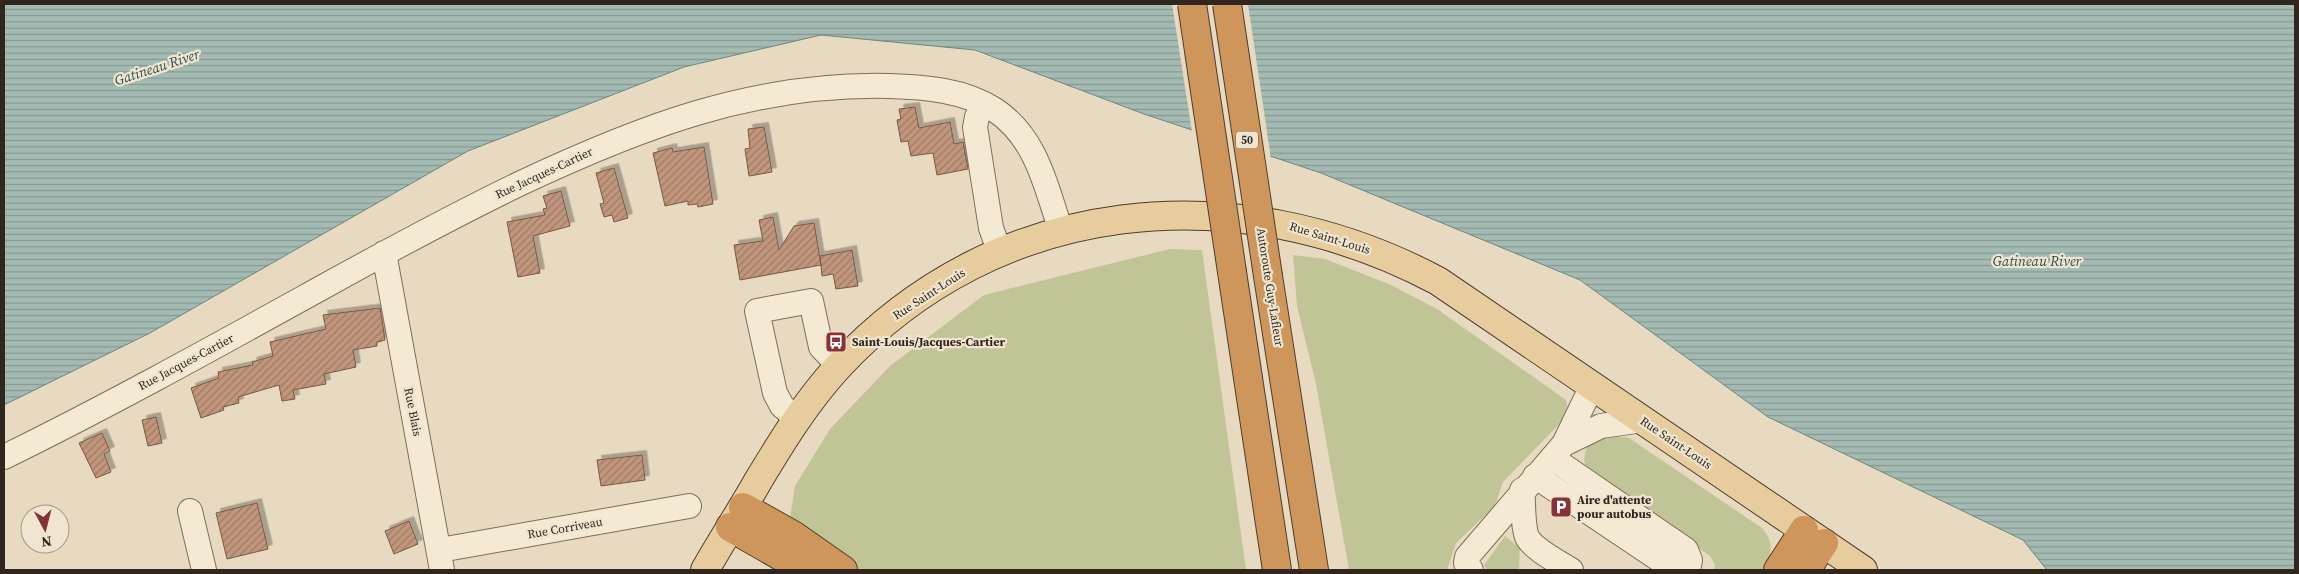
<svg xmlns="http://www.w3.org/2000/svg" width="2299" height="574" viewBox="0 0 2299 574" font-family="'Source Serif 4',serif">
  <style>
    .grass { fill: #c1c497 }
    .water { fill: url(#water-rules); stroke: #6c877f }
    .pier { fill: #e8dac1 }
    .building { fill: url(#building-hatch); stroke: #7b5744; filter: url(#shadow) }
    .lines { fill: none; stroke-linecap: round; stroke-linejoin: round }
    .minor-casing { stroke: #7f6d5b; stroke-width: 26 }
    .major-casing { stroke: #4d3c2f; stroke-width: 30 }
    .highway-casing { stroke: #4d3c2f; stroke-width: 30 }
    .minor { stroke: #f4e9d3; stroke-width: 24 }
    .major { stroke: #e7cd9d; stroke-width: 28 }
    .highway { stroke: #ce965b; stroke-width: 28 }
    .highway-bridge-casing { stroke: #4d3c2f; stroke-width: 30; stroke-linecap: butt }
    .highway-bridge { stroke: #ce965b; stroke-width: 28 }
    .labels { text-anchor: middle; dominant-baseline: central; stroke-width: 4.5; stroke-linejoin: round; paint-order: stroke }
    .shield { fill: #f0e5d0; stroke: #6a5f53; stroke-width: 1 }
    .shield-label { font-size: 11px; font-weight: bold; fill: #31261d }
    .street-label { font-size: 12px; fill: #31261d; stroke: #f0e5d0 }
    .poi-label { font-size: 12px; font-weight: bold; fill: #31261d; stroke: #f0e5d0; text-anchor: start }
    .water-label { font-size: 14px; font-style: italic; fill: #2e4f4b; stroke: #f0e5d0 }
  </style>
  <defs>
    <pattern id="water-rules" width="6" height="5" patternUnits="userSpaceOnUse" patternTransform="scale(1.25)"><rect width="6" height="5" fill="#a3bbb3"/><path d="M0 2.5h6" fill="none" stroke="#859891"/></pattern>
    <pattern id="building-hatch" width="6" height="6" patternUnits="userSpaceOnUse" patternTransform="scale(1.25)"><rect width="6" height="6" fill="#c1967c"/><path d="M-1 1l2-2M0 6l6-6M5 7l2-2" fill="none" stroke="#9d7a65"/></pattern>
    <filter id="shadow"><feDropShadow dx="4.5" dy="-4.5" stdDeviation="0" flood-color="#0004"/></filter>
  </defs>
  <rect width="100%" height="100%" fill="#e8dac1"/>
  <path class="grass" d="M1170,249L1202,250L1246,570H860L801,532L790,518L795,486L830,429L890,366L984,295Z
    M1293,255L1325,259L1389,284L1437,309L1566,400L1568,411L1565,418L1503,482L1495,506L1456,543L1447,570H1349L1316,384L1297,306Z
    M1610,435L1629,438L1762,528C1775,543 1772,555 1762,570H1714L1715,565L1710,556L1586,470L1584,459L1587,445Z
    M1505,536L1520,548L1519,570H1487L1484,565Z"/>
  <path class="water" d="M4,4H2295V570H2047L2023,540L1768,417L1580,280L1321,173L1144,114L975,50L821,35L684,67L468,151L150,333L4,405Z"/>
  <path class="pier" d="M1172,4H1248L1271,159L1192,132Z"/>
  <path class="building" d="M915,107L919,128L950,122L954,144L963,142L968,169L937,175L933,153L911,156L908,141L901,142L897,120L901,119L899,109Z
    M764,127L772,172L749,176L745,149L750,148L748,129Z
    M704,147L713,204L698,207L697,204L688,205V201L665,206L653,153L672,148L673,152Z
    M614,168L628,218L614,222L612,215L604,217L600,204L604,203L596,173Z
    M561,191L570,226L533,236L540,273L518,277L507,222L545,215L543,209L547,208L543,196Z
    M773,217L779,250L794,226L814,223L821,265L740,280L734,245L763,241L759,220Z
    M852,250L858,286L836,289L833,274L822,276L820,256Z
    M380,308L385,340L377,342V346L353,350L356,367L324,374L326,384L293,390L295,399L282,401L279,385L238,397L239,403L223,407L224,410L201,418L191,388L219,378L218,372L253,365L252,362L273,356L270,342L326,329L323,315Z
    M156,417L162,443L148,446L142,420Z
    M102,433L110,451L104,454L111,472L96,478L79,443Z
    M642,455L645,480L601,486L597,460Z
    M257,503L268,549L227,559L216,513Z
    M409,521L418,544L394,554L385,531Z"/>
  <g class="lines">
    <g class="minor-casing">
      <path id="minor" d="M984,104L977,117L975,127L991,228L1000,253
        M384,253L442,570
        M797,419L782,406L775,393L757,311L811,301L821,347L839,366
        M1564,444L1601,426L1643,420
        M4,457C112,404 218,345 323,287C388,251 453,216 519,184C640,127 753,83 889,86C925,87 964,90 995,110C1037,138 1046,187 1061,231
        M1552,458L1686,550L1690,560L1688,570
        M1535,476L1675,570
        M1522,490C1524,504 1522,524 1527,537C1533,549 1560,563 1571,570
        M190,511L204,570
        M440,550L689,506
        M1471,570L1466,563L1467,557L1564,444L1592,386"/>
    </g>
    <g class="major-casing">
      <path id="major" d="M705,570C722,540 741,511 758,481C782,441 806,402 838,367C997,195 1237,174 1438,281L1863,570"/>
    </g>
    <g class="highway-casing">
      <path id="highway" d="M1232,272L1277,570
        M1268,276L1314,570
        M743,507L793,535L843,570
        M730,527L805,570
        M1778,570L1804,530
        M1806,570L1824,543"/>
    </g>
    <use href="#minor" class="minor"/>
    <use href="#major" class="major"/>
    <use href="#highway" class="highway"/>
    <g class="highway-bridge-casing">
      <path id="highway-bridge" d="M1192,4L1232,272
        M1227,4L1268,276"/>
    </g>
    <use href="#highway-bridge" class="highway-bridge"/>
  </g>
  <defs>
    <g id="bus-square" transform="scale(1.125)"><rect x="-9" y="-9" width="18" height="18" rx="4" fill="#873237" stroke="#f0e5d0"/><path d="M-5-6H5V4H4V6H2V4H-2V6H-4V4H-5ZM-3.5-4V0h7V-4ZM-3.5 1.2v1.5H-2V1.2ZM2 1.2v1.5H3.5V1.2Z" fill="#fff"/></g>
    <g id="parking-square" transform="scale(1.125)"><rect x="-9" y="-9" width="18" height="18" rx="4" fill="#873237" stroke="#f0e5d0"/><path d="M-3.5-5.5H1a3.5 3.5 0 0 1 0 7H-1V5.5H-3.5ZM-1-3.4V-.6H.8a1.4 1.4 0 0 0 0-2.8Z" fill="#fff"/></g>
  </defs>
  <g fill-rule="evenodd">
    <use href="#bus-square" x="836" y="342"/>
    <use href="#parking-square" x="1561" y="507"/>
  </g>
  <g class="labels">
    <rect class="shield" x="1236" y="131.5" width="22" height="17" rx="4"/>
    <g class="shield-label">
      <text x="1247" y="140">50</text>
    </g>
    <g class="street-label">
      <text transform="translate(544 173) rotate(-25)">Rue Jacques-Cartier</text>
      <text transform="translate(1330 238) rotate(17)">Rue Saint-Louis</text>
      <text transform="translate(1270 287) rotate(81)">Autoroute Guy-Lafleur</text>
      <text transform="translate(929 294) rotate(-33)">Rue Saint-Louis</text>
      <text transform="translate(186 362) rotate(-28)">Rue Jacques-Cartier</text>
      <text transform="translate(413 412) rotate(79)">Rue Blais</text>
      <text transform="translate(1676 443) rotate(34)">Rue Saint-Louis</text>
      <text transform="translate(565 528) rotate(-10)">Rue Corriveau</text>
    </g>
    <g class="poi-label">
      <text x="852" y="342">Saint-Louis/Jacques-Cartier</text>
      <text x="1577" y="500">Aire d'attente<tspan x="1577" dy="14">pour autobus</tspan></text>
    </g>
    <g class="water-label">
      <text transform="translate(157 67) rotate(-18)">Gatineau River</text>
      <text x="2037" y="261">Gatineau River</text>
    </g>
  </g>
  <rect width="2299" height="574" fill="none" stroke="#31261d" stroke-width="10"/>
  <g transform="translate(45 529) rotate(173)"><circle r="24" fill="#f0e5d0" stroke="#a49988"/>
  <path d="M0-4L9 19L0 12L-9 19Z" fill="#873237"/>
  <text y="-8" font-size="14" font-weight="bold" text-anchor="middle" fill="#31261d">N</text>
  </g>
</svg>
